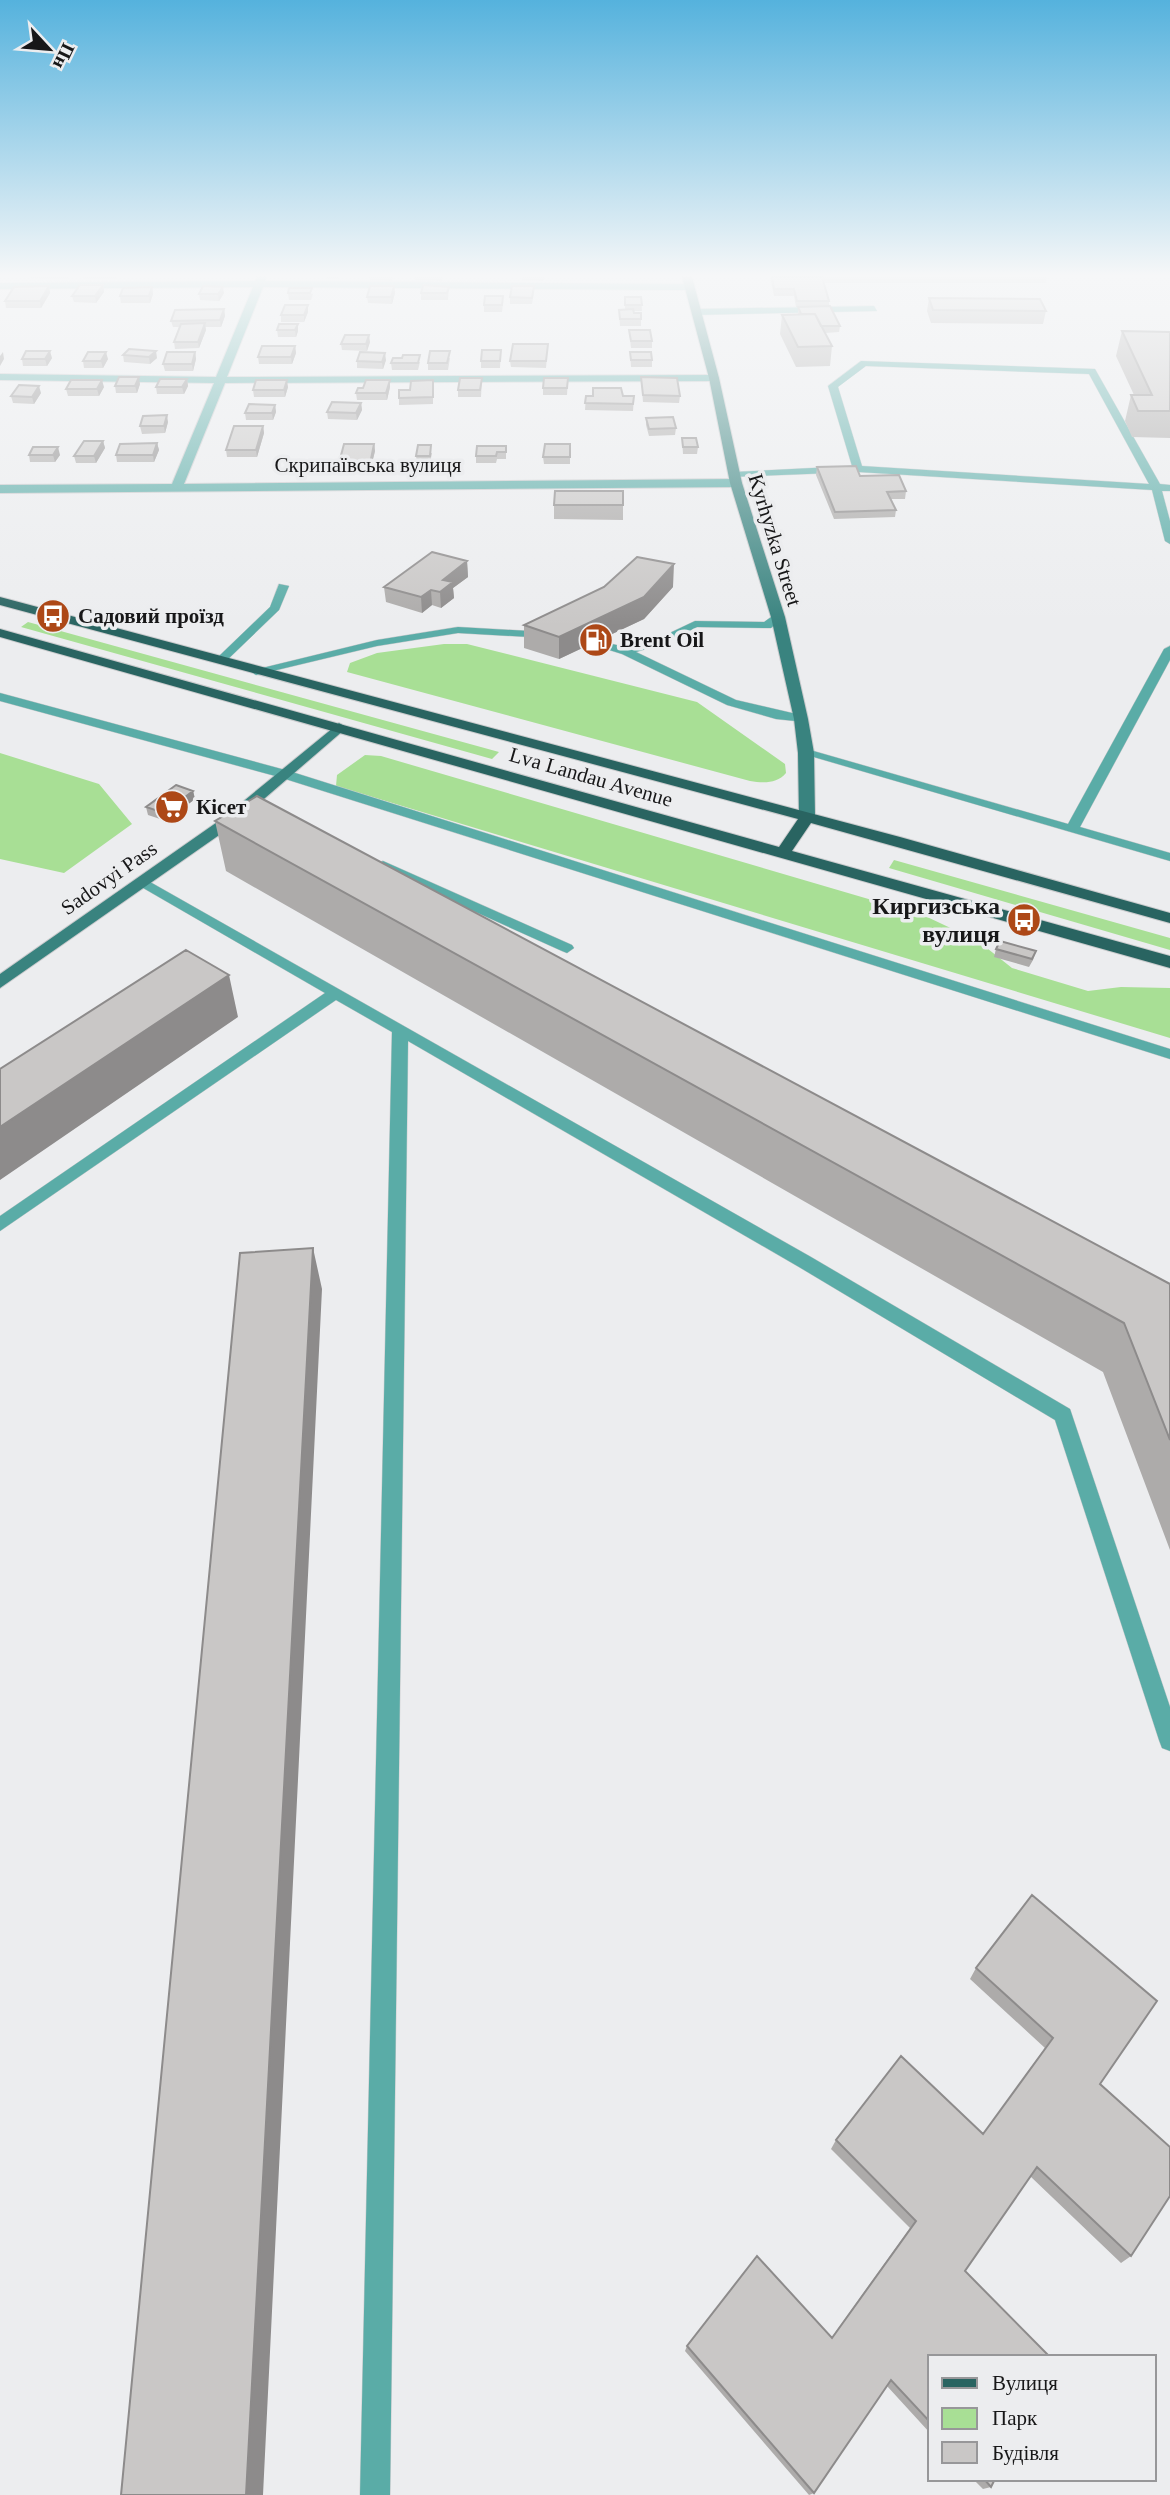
<svg xmlns="http://www.w3.org/2000/svg" width="1170" height="2495" viewBox="0 0 1170 2495" font-family="'Times New Roman',serif">
  <style>
    .green { fill: #a8df95 }
    .lines { fill: none; stroke-linecap: round; stroke-linejoin: round }
    .lane-casing { stroke: #cacbcd; stroke-width: 1 }
    .street-casing { stroke: #cacbcd; stroke-width: 2 }
    .secondary-casing { stroke: #cacbcd; stroke-width: 2 }
    .primary-casing { stroke: #cacbcd; stroke-width: 2 }
    .lane { fill: #5aaca7; fill-rule: evenodd }
    .street { fill: #5aaca7; fill-rule: evenodd }
    .secondary { fill: #39837f; fill-rule: evenodd }
    .primary { fill: #296461; fill-rule: evenodd }
    .wall { fill: #adabaa }
    .shaded-wall { fill: #8d8b8b }
    .building { fill: #c9c7c6; stroke: #8d8b8b; stroke-width: 2 }
    .labels { text-anchor: middle; dominant-baseline: central; stroke-width: 7; stroke-linejoin: round; paint-order: stroke }
    .far-street-label { font-size: 21px; fill: #171718; stroke: #ecedef }
    .far-poi-label { font-size: 21px; font-weight: bold; fill: #171718; stroke: #ecedef; text-anchor: start }
    .poi-label { font-size: 24px; font-weight: bold; fill: #171718; stroke: #ecedef; text-anchor: end }
  </style>
  <rect width="100%" height="100%" fill="#ecedef"/>
  <path class="green" d="M28,622L499,752L492,759L21,627Z
    M444,644H467L697,702L785,764L786,773C777,784 763,783 750,781L347,672L350,663L377,653Z
    M0,753L99,784L132,824L64,873L0,859Z
    M365,755L381,756L923,915L978,941L1012,968L1088,991L1121,987L1170,988V1038L336,786L337,775Z
    M894,860L1170,938V950L889,868Z"/>
  <g class="lines">
    <g class="lane-casing">
      <path id="lane" d="M874,306L877,311L696,315L692,312L696,309Z
        M861,361L1095,369L1160,484L1170,485V491H1162L1170,521V544L1165,541L1152,490L858,472L730,477L729,475L734,472L852,466L828,386ZM866,366L1089,374L1149,484L862,466L838,387Z
        M279,584L289,586L279,610L224,663H216V659L270,607Z
        M774,615L784,617L771,628L697,627L665,643L636,652L736,700L805,716V722L776,719L727,705L622,654L587,643L593,640L626,647L657,639L695,621L764,622Z
        M458,627L547,632L553,635L547,638L458,633L377,646L256,675L250,671L377,640Z
        M1170,646V660L1080,827L1170,853V861L800,753L810,750L1068,824L1164,649Z
        M0,693L289,771L1170,1049V1059L279,777L0,701Z
        M383,861L572,945L574,948L567,953L562,951L378,868L376,865Z
        M143,878L811,1257L1070,1409L1170,1707V1751L1162,1748L1159,1740L1055,1420L799,1267L408,1041L390,2495H360L392,1032L336,1000L0,1231V1216L325,993L138,885L136,882Z"/>
    </g>
    <g class="street-casing">
      <path id="street" d="M257,277H267L265,281L689,284L694,287L689,290L263,287L227,377L714,375L719,378L714,381L225,383L184,484L736,479L742,483L736,487L0,493V485L172,484L214,383L0,380V374L216,377L253,287L0,289V283L255,281Z"/>
    </g>
    <g class="secondary-casing">
      <path id="secondary" d="M682,277H692L719,378L742,483L785,617L808,719L814,753L815,817L807,822L799,817L798,753L794,719L771,617L730,483L709,378Z
        M339,723L346,727L344,730L235,824L0,988V974L223,818Z"/>
    </g>
    <g class="primary-casing">
      <path id="primary" d="M0,597L900,837L1170,913V923L811,823L792,851L1170,956V968L0,637V629L779,847L798,819L0,605Z"/>
    </g>
    <use href="#lane" class="lane"/>
    <use href="#street" class="street"/>
    <use href="#secondary" class="secondary"/>
    <use href="#primary" class="primary"/>
  </g>
  <path class="wall" d="M29,277H70L68,279L30,278Z
    M83,277H117L116,279H84Z
    M326,277H340L339,279H326Z
    M369,277H393L392,281L370,280Z
    M414,277H443L442,281L415,280Z
    M522,277H545L543,281L522,280Z
    M770,277H1047L1046,283H824L829,301V306L840,326L839,332L825,333L832,346L830,366L796,367L780,334L782,315L798,314V307H796L794,296H774Z
    M103,285L104,292L96,303L74,302L72,296Z
    M49,286L50,293L41,308H6L5,301Z
    M394,286L395,293L392,304L368,303L367,297Z
    M152,287L153,294L150,303H121L120,296Z
    M449,287L448,300H421V293Z
    M289,288L313,294L311,300H289L288,293Z
    M534,292L532,304H510V297Z
    M224,293L219,301L200,300L199,294Z
    M625,297H641L642,311H634V313L641,319V326H620L619,310H625Z
    M929,298L1046,311L1043,324L931,323L927,311Z
    M503,303L502,312H484V305Z
    M308,305V312L304,322H281V315Z
    M224,309L225,316L221,327H205L206,330L199,348L175,349L174,342L179,327H173L171,321Z
    M277,330L298,331L296,337H278Z
    M629,330L652,341V348H631Z
    M1122,331L1170,332V438L1132,437L1125,421L1131,395H1134L1116,356Z
    M370,342L367,351L342,350L341,344Z
    M548,344L546,368L511,367L510,361Z
    M295,346L296,353L292,364H259L258,357Z
    M501,350L500,368H481V361Z
    M195,352L196,359L193,371H165L163,364Z
    M630,352L652,360V367H631Z
    M123,355L157,358L150,364L124,362Z
    M52,358L47,366H23L22,359Z
    M450,358L448,370H428V363Z
    M108,359L103,368H84L83,361Z
    M386,360L383,369L357,368V361Z
    M420,362L418,370H392L391,363Z
    M641,377L680,396L679,403L643,402Z
    M482,378L481,397H458V390Z
    M568,378L567,395H543V388Z
    M187,379L188,386L184,394H157L156,387Z
    M140,384L137,393H116L115,386Z
    M104,387L99,396H68L66,389Z
    M288,387L285,397H254L253,390Z
    M390,387L387,400H357L356,393Z
    M433,387V404L399,405V398L410,390Z
    M41,393L34,404L13,403L11,396Z
    M586,396H634L633,411L585,410Z
    M361,403L362,410L357,420L328,419L327,412Z
    M275,405L276,412L273,420H246L245,413Z
    M646,418L676,428L675,435L649,436L646,425Z
    M168,422L165,433L142,434L140,426Z
    M263,426L264,433L257,457H227L226,450Z
    M682,438L698,447L697,454H683Z
    M103,441L105,448L96,463H76L74,456Z
    M157,443L159,450L154,462H117L116,455Z
    M374,444L375,451L370,471H340L339,463Z
    M570,444V464H544L543,457Z
    M506,446V459H497L496,463H476V456Z
    M432,453L430,463H417L416,456Z
    M29,455H60L55,462H30Z
    M817,467L860,476L906,491L905,499H891L896,510L895,517L834,519L816,475Z
    M623,491V520L554,519V505Z
    M467,561L468,577L453,588L454,598L441,608L432,605L422,613L386,602L384,587Z
    M673,587L644,619L559,659L524,648V625Z
    M193,791L195,799L166,821L148,815L146,807Z
    M215,821L1170,1284V1550L1103,1372L226,871Z
    M996,949L1036,951L1033,960L1029,967L994,957Z
    M1032,1895L1100,2084L1131,2256L1121,2263L1030,2176L965,2271L930,2357V2433L887,2386L814,2493L809,2495L685,2351L687,2346L832,2337L910,2228L831,2149L836,2140L983,2134L1045,2048L970,1979L976,1968Z
    M973,2479H995L991,2487L983,2489Z"/>
  <path class="shaded-wall" d="M103,285L104,292L96,303L95,296Z
    M49,286L50,293L41,308L40,301Z
    M394,286L395,293L392,304L391,297Z
    M152,287L153,294L150,303L149,296Z
    M223,287L224,293L219,301L218,294Z
    M308,305V312L304,322V315Z
    M224,309L225,316L221,327L220,320Z
    M205,323L206,330L199,348L198,342Z
    M298,324V331L296,337L295,330Z
    M369,335L370,342L367,351L366,344Z
    M295,346L296,353L292,364L291,357Z
    M50,351L52,358L47,366L45,359Z
    M156,351L157,358L150,364L149,357Z
    M3,352L4,359L0,366V356Z
    M106,352L108,359L103,368L101,361Z
    M195,352L196,359L193,371L192,364Z
    M385,353L386,360L383,369L382,362Z
    M139,377L140,384L137,393L135,386Z
    M187,379L188,386L184,394L182,387Z
    M102,380L104,387L99,396L97,389Z
    M287,380L288,387L285,397L284,390Z
    M390,380V387L387,400L386,393Z
    M39,386L41,393L34,404L32,397Z
    M361,403L362,410L357,420L356,413Z
    M275,405L276,412L273,420L272,413Z
    M167,415L168,422L165,433L164,426Z
    M263,426L264,433L257,457L256,450Z
    M103,441L105,448L96,463L94,456Z
    M157,443L159,450L154,462L153,455Z
    M374,444L375,451L370,471V464Z
    M58,447L60,455L55,462L53,455Z
    M467,561L468,577L453,588L454,598L441,608L440,592L443,580Z
    M674,564L673,587L644,619L559,659V637Z
    M431,590L432,605L422,613L421,597Z
    M193,791L195,799L166,821L164,813Z
    M229,975L238,1017L0,1180V1127Z
    M313,1248L322,1289L263,2495H246Z"/>
  <path class="building" d="M772,277H822L829,301H797L794,289H774Z
    M80,285H103L95,296H72Z
    M423,285L449,287L447,293H421Z
    M49,286L40,301H5L14,287Z
    M203,286L223,287L218,294H199Z
    M370,286H394L391,297H367Z
    M512,286H534L532,298L510,297Z
    M152,287L149,296H120L123,288Z
    M289,288H312L310,293H288Z
    M485,296H503L502,305H484Z
    M625,297H641L642,305H625Z
    M929,298L1040,299L1046,311L933,310Z
    M285,305H308L304,315H281Z
    M830,306L840,326H821L815,314H801L798,307Z
    M224,309L220,320L171,321L175,310Z
    M633,309L634,313H641V319H620L619,310Z
    M815,314L832,346L798,347L782,315Z
    M205,323L198,342H174L181,324Z
    M279,324H298L295,330H277Z
    M629,330H650L652,341H631Z
    M1122,331L1170,332V411H1138L1131,395H1152Z
    M345,335H369L366,344H341Z
    M513,344H548L546,361H510Z
    M262,346H295L291,357H258Z
    M129,349L156,351L149,357L123,355Z
    M482,350H501L500,361H481Z
    M26,351H50L45,359H22Z
    M430,351H450L447,363H428Z
    M88,352H106L101,361H83Z
    M167,352H195L192,364H163Z
    M360,352L385,353L382,362L357,361Z
    M630,352H651L652,360H631Z
    M403,355H420L418,363H391L393,358H402Z
    M119,377H139L135,386H115Z
    M641,377L677,378L680,396L643,395Z
    M460,378H482L480,390H458Z
    M544,378H568L567,388H543Z
    M160,379H187L182,387H156Z
    M71,380H102L97,389H66Z
    M256,380H287L284,390H253Z
    M366,380H390L386,393H356L358,388H363Z
    M433,380V397L399,398V390H410L411,381Z
    M19,385L39,386L32,397L11,396Z
    M593,388H621L623,396H634L633,404L585,403L586,396H593Z
    M332,402L361,403L356,413L327,412Z
    M249,404L275,405L272,413H245Z
    M167,415L164,426H140L143,416Z
    M673,417L676,428L649,429L646,418Z
    M234,426H263L256,450H226Z
    M682,438H696L698,447H683Z
    M84,441H103L94,456H74Z
    M157,443L153,455H116L120,444Z
    M344,444H374L370,464L339,463Z
    M545,444H570V457H543Z
    M418,445H431L430,456H416Z
    M477,446H506V452H497L496,456H476Z
    M33,447H58L53,455H29Z
    M856,466L860,476L899,475L906,491L887,492L896,510L835,512L817,467Z
    M555,491H623V505H554Z
    M432,552L467,561L443,580L453,582L440,592L431,590L421,597L384,587Z
    M637,557L674,564L644,597L559,637L524,625L604,587Z
    M176,785L193,791L164,813L146,807Z
    M257,796L1170,1284V1440L1124,1323L215,821Z
    M1000,941L1036,951L1032,959L996,949Z
    M186,950L229,975L0,1127V1069Z
    M313,1248L246,2495H121L240,1253Z
    M1032,1895L1157,2001L1100,2084L1170,2147V2196L1131,2256L1037,2167L965,2271L1050,2357H930V2422L891,2380L814,2493L687,2346L757,2256L832,2338L916,2221L836,2140L901,2056L983,2134L1053,2038L976,1968Z
    M984,2479H995L991,2487Z"/>
  <linearGradient id="sky" x2="0" y2="1"><stop stop-color="#55b2dd"/><stop offset="0.44" stop-color="#f6f7f8"/><stop offset="1" stop-color="#f6f7f8" stop-opacity="0"/></linearGradient>
  <rect width="1170" height="626" fill="url(#sky)"/>
  <defs>
    <g id="bus-disc" transform="scale(1.75)"><circle r="9.5" fill="#ad4817" stroke="#ecedef"/><path d="M-5-6H5V4H4V6H2V4H-2V6H-4V4H-5ZM-3.5-4V0h7V-4ZM-3.5 1.2v1.5H-2V1.2ZM2 1.2v1.5H3.5V1.2Z" fill="#fff"/></g>
    <g id="fuel-disc" transform="scale(1.75)"><circle r="9.5" fill="#ad4817" stroke="#ecedef"/><path d="M-5.5-6h7V0h2V4h1.3V-2.5L3-4.5l.8-.8L6-3V5H2.5V1h-1V6h-7ZM-4.2-4.7v3.2H.2V-4.7Z" fill="#fff"/></g>
    <g id="supermarket-disc" transform="scale(1.75)"><circle r="9.5" fill="#ad4817" stroke="#ecedef"/><path d="M-6-5.5h2.5l.6 2H6L4.5 2H-2.5L-4.4-4H-6ZM-1.5 3.2a1.3 1.3 0 1 0 .1 0ZM3 3.2a1.3 1.3 0 1 0 .1 0Z" fill="#fff"/></g>
  </defs>
  <g fill-rule="evenodd">
    <use href="#bus-disc" x="53" y="616"/>
    <use href="#fuel-disc" x="596" y="640"/>
    <use href="#supermarket-disc" x="172" y="807"/>
    <use href="#bus-disc" x="1024" y="920"/>
  </g>
  <g class="labels">
    <g class="far-street-label">
      <text x="368" y="465">Скрипаївська вулиця</text>
      <text transform="translate(775 540) rotate(73)">Kyrhyzka Street</text>
      <text transform="translate(591 777) rotate(16)">Lva Landau Avenue</text>
      <text transform="translate(109 878) rotate(-35)">Sadovyi Pass</text>
    </g>
    <g class="far-poi-label">
      <text x="78" y="616">Садовий проїзд</text>
      <text x="620" y="640">Brent Oil</text>
      <text x="196" y="807">Кісет</text>
    </g>
    <g class="poi-label">
      <text x="1000" y="906">Киргизська<tspan x="1000" dy="28">вулиця</tspan></text>
    </g>
  </g>
  <rect x="928" y="2355" width="228" height="126" fill="#ecedef" stroke="#979799" stroke-width="2"/>
  <rect x="942" y="2378" width="35" height="10" fill="#296461" stroke="#979799" stroke-width="2"/>
  <text x="992" y="2390" font-size="21" fill="#171718">Вулиця</text>
  <rect x="942" y="2408" width="35" height="21" fill="#a8df95" stroke="#979799" stroke-width="2"/>
  <text x="992" y="2425" font-size="21" fill="#171718">Парк</text>
  <rect x="942" y="2442" width="35" height="21" fill="#c9c7c6" stroke="#979799" stroke-width="2"/>
  <text x="992" y="2460" font-size="21" fill="#171718">Будівля</text>
  <g transform="translate(49 49) rotate(116)" stroke="#ecedef" stroke-width="5" paint-order="stroke">
  <path d="M0-5L12 26L0 18L-12 26Z" fill="#171718"/>
  <text y="-10" font-size="19" font-weight="bold" text-anchor="middle" fill="#171718">Пн</text>
  </g>
</svg>
